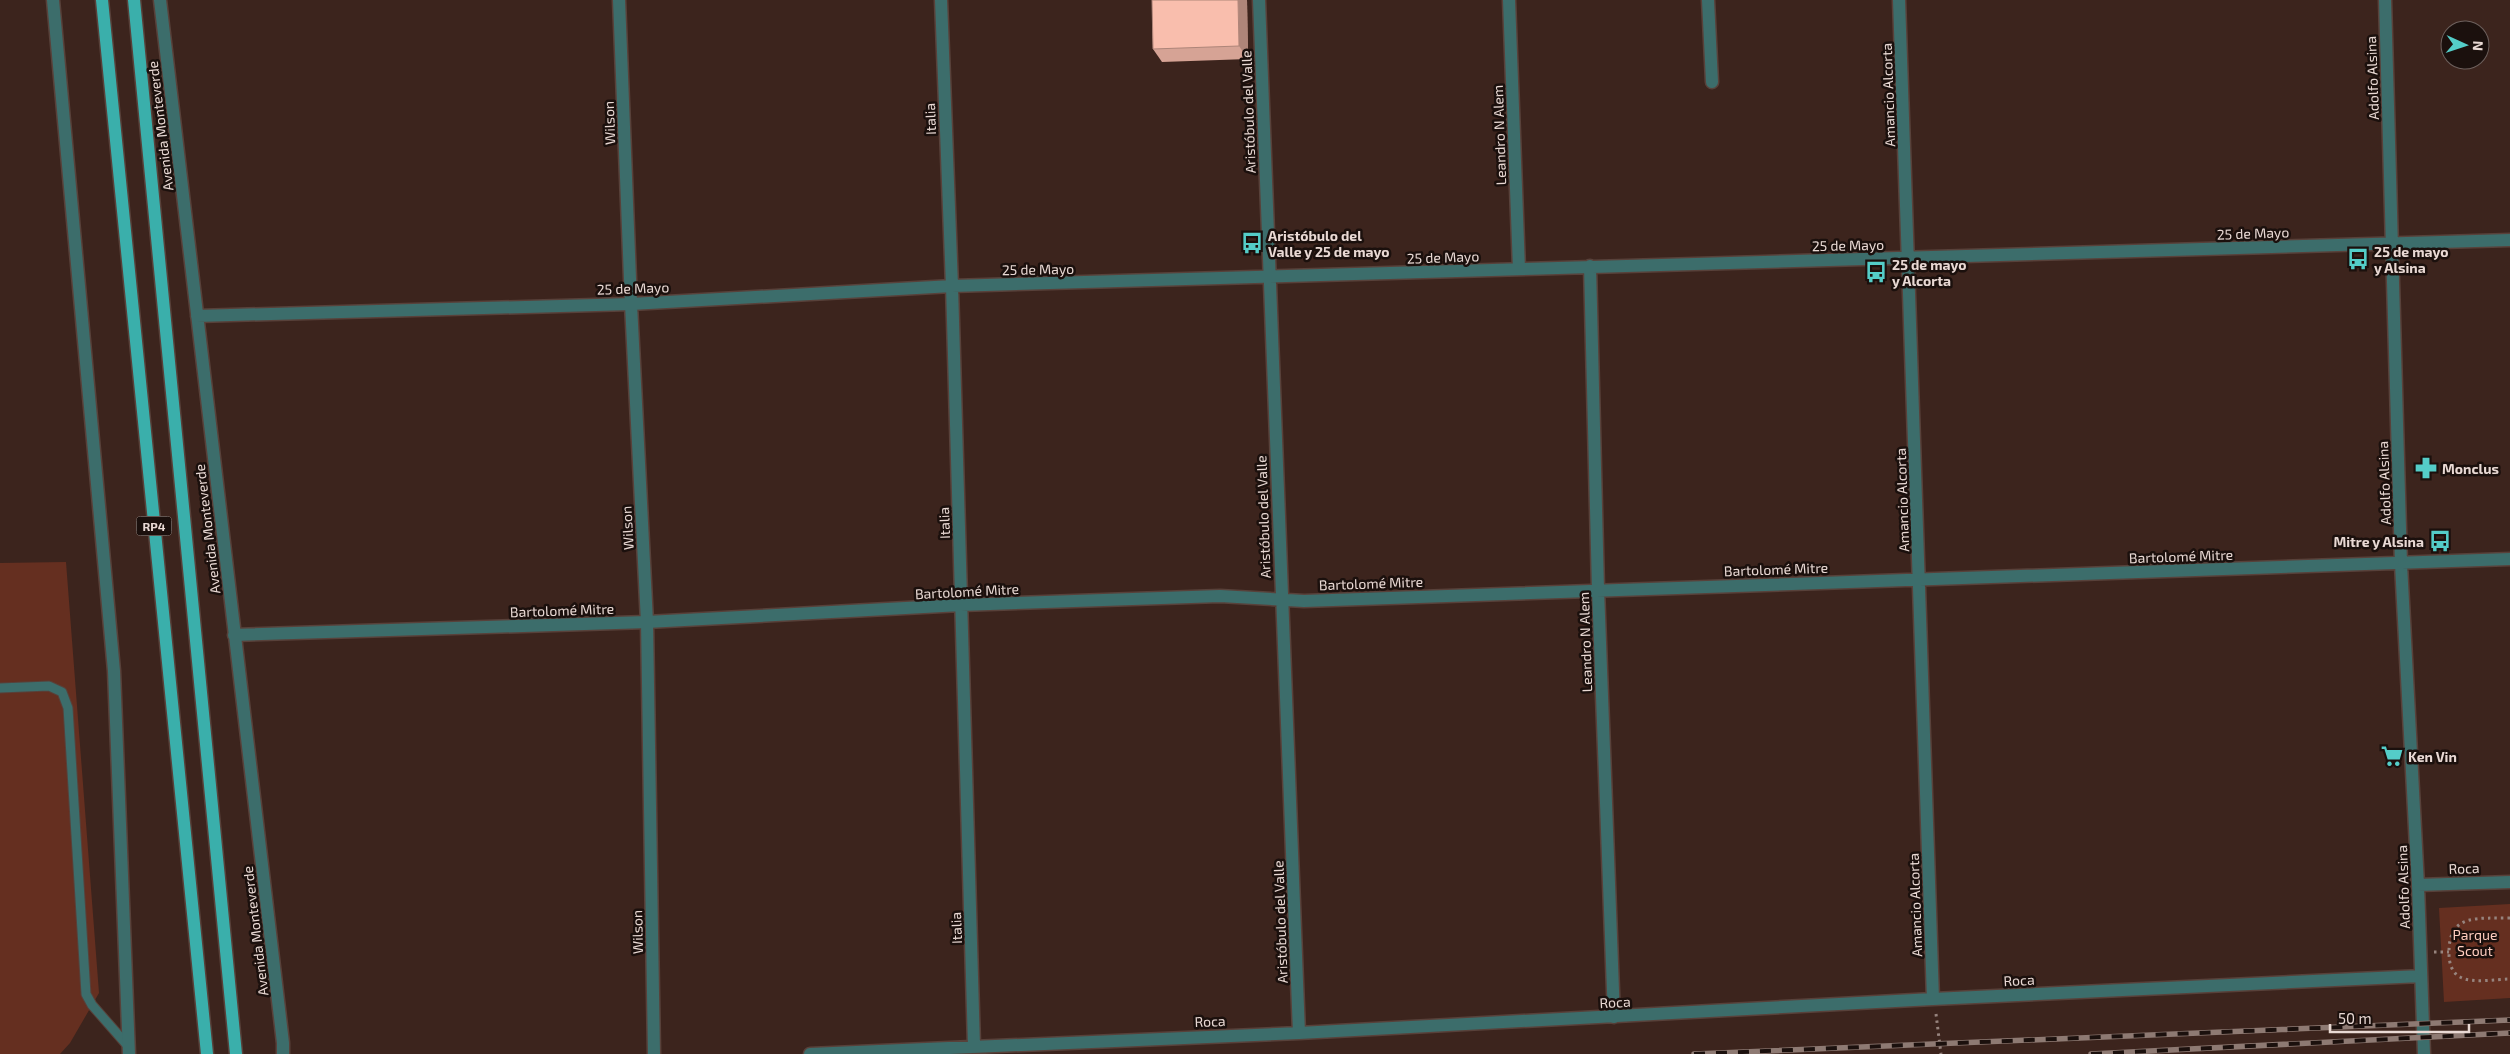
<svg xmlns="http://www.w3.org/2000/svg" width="2510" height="1054" viewBox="0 0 2510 1054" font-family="'Exo 2',sans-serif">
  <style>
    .green { fill: #652f20 }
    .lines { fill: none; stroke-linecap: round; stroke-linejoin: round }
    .service-casing { stroke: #58413a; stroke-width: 11 }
    .minor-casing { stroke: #58413a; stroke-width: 15 }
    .primary-casing { stroke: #58413a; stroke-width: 15 }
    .path { stroke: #97847e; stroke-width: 3; stroke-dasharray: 2.5 4; stroke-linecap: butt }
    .service { stroke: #3c6d6b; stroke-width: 9 }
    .minor { stroke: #3c6d6b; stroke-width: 12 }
    .primary { stroke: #3aafab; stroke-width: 12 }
    .rail-casing { stroke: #8e7a73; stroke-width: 5.5 }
    .rail { stroke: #1b100d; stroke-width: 4; stroke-dasharray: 11; stroke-linecap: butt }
    .wall { fill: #d6a395 }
    .shaded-wall { fill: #ae8579 }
    .building { fill: #f9bead; stroke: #ae8579 }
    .labels { text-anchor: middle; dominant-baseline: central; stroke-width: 5; stroke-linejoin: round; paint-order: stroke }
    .shield { fill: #1b100d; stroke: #ab9d98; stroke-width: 1 }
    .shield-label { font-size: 12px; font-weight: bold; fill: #e9d9d4 }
    .street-label { font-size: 14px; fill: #e9d9d4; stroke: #1b100d }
    .poi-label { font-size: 14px; font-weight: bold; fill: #e9d9d4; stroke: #1b100d; text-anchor: start }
    .park-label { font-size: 14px; fill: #ffcdbf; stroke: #1b100d }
  </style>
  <rect width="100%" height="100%" fill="#3c241d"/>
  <path class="green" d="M66,562L99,993L70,1043L60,1054H0V563Z
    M2510,904V998L2444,1002L2439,908Z"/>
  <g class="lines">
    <g class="service-casing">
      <path id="service" d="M0,688L49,686L62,692L68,708L86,994L92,1005L128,1046"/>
    </g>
    <g class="minor-casing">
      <path id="minor" d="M53,0L114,671L129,1054
        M160,0L283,1043V1054
        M619,0L631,304L647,622L654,1054
        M941,0L952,286L974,1046
        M1259,0L1299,1033
        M1509,0L1519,269
        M1708,0L1712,82
        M1899,0L1933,999
        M2385,0L2401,564L2418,885L2424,1054
        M1590,266L1598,589L1614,1017
        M197,316L631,304L952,286L2510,240
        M234,635L647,622L961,605L1220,596L1304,601L2510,559
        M2418,885L2510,882
        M810,1054L1299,1033L1933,999L2421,976"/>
    </g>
    <g class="primary-casing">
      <path id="primary" d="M102,0L207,1054
        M134,0L236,1054"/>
    </g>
    <path class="path" d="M2510,918C2479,919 2448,912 2449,954C2449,963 2452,973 2460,977C2473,984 2496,979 2510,979
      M2434,952H2449
      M1936,1014L1941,1054"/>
    <use href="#service" class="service"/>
    <use href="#minor" class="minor"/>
    <use href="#primary" class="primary"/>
    <g class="rail-casing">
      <path id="rail" d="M1694,1054L2510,1020
        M2091,1054L2510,1033"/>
    </g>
    <use href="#rail" class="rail"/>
  </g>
  <path class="wall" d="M1152,0H1247L1248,59L1162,62L1153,49Z"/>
  <path class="shaded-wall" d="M1238,0H1247L1248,59L1239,46Z"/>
  <path class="building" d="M1152,0H1238L1239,46L1153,49Z"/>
  <defs>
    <g id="bus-bare" transform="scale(1.725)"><path d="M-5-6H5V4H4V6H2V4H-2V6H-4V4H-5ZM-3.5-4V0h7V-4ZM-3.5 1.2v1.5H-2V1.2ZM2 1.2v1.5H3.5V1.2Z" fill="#54cdc8" stroke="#1b100d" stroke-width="2.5" paint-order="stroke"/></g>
    <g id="pharmacy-bare" transform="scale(1.725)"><path d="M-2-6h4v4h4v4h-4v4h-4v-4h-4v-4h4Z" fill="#54cdc8" stroke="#1b100d" stroke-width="2.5" paint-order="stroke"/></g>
    <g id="supermarket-bare" transform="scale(1.725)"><path d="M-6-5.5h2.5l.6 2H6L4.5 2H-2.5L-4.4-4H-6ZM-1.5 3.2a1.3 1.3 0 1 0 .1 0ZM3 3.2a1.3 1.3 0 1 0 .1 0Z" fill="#54cdc8" stroke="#1b100d" stroke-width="2.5" paint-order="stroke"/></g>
  </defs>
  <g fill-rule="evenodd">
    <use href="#bus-bare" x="1252" y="243"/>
    <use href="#bus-bare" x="2358" y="259"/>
    <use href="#bus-bare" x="1876" y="272"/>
    <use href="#pharmacy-bare" x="2426" y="468"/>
    <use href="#bus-bare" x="2440" y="541"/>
    <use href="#supermarket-bare" x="2392" y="756"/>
  </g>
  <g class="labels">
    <rect class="shield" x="136.5" y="516.5" width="35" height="19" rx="4"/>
    <g class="shield-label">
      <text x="154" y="526">RP4</text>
    </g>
    <g class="street-label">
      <text transform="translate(2372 78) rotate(-92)">Adolfo Alsina</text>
      <text transform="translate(1888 95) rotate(-92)">Amancio Alcorta</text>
      <text transform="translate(1248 112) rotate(-92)">Aristóbulo del Valle</text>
      <text transform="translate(930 119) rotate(-92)">Italia</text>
      <text transform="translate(609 123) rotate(-92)">Wilson</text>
      <text transform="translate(160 126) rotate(-97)">Avenida Monteverde</text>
      <text transform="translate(1499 135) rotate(-92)">Leandro N Alem</text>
      <text transform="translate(2253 233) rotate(-2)">25 de Mayo</text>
      <text transform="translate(1848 245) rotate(-1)">25 de Mayo</text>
      <text transform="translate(1443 257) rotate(-2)">25 de Mayo</text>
      <text transform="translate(1038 269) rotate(-1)">25 de Mayo</text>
      <text transform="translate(633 288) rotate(-2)">25 de Mayo</text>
      <text transform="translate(2384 483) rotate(-92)">Adolfo Alsina</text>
      <text transform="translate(1902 500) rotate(-92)">Amancio Alcorta</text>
      <text transform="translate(1263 517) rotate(-92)">Aristóbulo del Valle</text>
      <text transform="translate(944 523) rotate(-92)">Italia</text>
      <text transform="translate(627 528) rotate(-93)">Wilson</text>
      <text transform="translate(207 529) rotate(-97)">Avenida Monteverde</text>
      <text transform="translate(2181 556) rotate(-2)">Bartolomé Mitre</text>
      <text transform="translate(1776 569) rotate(-2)">Bartolomé Mitre</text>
      <text transform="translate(1371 583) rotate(-2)">Bartolomé Mitre</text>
      <text transform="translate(967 591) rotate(-3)">Bartolomé Mitre</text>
      <text transform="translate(562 610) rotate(-2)">Bartolomé Mitre</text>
      <text transform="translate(1585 642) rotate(-92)">Leandro N Alem</text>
      <text transform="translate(2464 868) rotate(-2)">Roca</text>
      <text transform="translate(2403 887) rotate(-92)">Adolfo Alsina</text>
      <text transform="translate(1915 905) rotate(-92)">Amancio Alcorta</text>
      <text transform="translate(1280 922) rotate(-92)">Aristóbulo del Valle</text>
      <text transform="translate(956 928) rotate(-92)">Italia</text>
      <text transform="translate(255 931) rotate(-97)">Avenida Monteverde</text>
      <text transform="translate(637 932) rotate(-91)">Wilson</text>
      <text transform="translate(2019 980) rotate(-3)">Roca</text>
      <text transform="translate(1615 1002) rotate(-3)">Roca</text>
      <text transform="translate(1210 1021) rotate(-2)">Roca</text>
    </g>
    <g class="poi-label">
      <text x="1268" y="235">Aristóbulo del<tspan x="1268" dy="16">Valle y 25 de mayo</tspan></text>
      <text x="2374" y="251">25 de mayo<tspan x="2374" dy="16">y Alsina</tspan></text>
      <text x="1892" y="264">25 de mayo<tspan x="1892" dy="16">y Alcorta</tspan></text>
      <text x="2442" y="468">Monclus</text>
      <text x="2424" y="541" text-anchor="end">Mitre y Alsina</text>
      <text x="2408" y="756">Ken Vin</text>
    </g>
    <g class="park-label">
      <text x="2475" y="934">Parque<tspan x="2475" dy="16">Scout</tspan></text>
    </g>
  </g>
  <g transform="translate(2465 45) rotate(93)"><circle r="24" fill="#1b100d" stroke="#6d605d"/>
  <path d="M0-4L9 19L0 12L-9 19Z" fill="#54cdc8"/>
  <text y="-8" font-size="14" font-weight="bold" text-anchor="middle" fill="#e9d9d4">N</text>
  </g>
  <path d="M2330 1024v8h139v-8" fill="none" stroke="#e9d9d4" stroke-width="2.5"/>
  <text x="2338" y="1024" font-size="15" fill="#e9d9d4" stroke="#1b100d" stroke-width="4" paint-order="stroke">50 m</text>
</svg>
